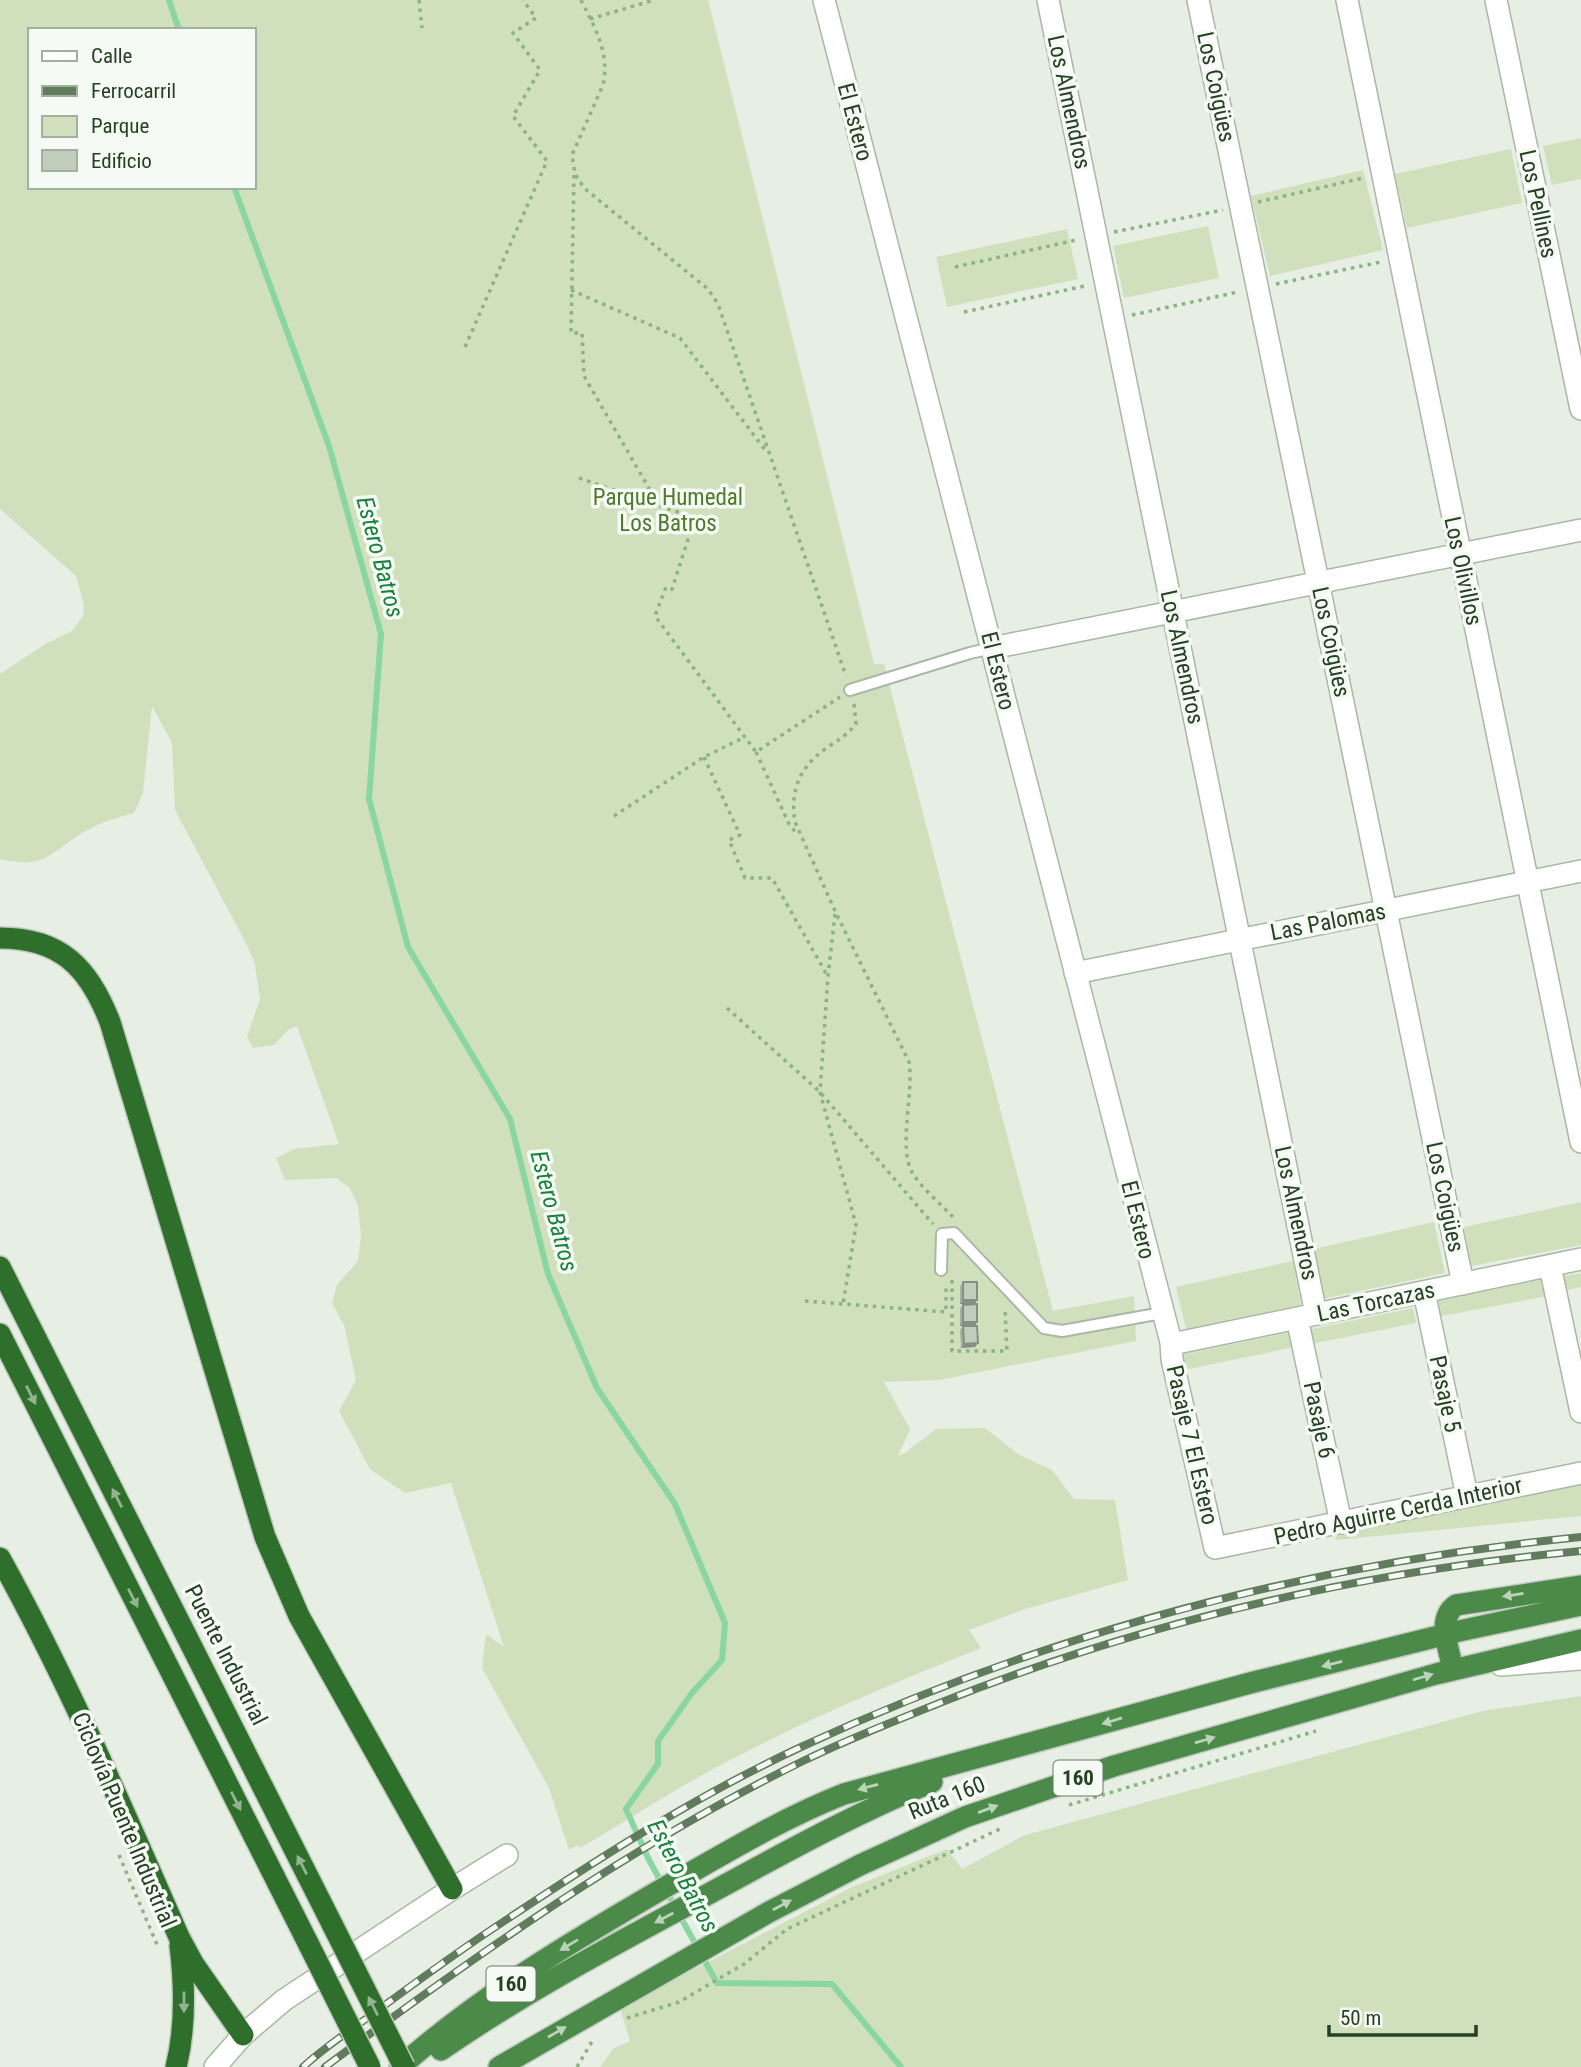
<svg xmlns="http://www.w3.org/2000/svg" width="1581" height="2067" viewBox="0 0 1581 2067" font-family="'Roboto Condensed',sans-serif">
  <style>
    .green { fill: #d0e0bc; fill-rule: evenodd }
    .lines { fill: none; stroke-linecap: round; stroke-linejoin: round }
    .stream { stroke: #89d6a2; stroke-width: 6 }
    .service-casing { stroke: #a9b7a6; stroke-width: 14 }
    .minor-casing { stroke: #a9b7a6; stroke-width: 24 }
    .secondary-casing { stroke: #a6bba1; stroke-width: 24 }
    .trunk-casing { stroke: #c2cac1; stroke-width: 24 }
    .motorway-casing { stroke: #c2cac1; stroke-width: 24 }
    .path { stroke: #89b382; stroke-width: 3.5; stroke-dasharray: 3.5 5; stroke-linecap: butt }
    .service { stroke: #fff; stroke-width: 10 }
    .minor { stroke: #fff; stroke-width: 21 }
    .secondary { stroke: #fff; stroke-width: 21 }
    .trunk { stroke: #4c8a49; stroke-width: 21 }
    .motorway { stroke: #2e6f2c; stroke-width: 21 }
    .rail-casing { stroke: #607c5d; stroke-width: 8 }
    .rail { stroke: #f6faf5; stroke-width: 5; stroke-dasharray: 16; stroke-linecap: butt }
    .motorway-bridge-casing { stroke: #c2cac1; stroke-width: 24; stroke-linecap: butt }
    .motorway-bridge { stroke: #2e6f2c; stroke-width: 21 }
    .wall { fill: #a5afa2 }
    .shaded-wall { fill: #868f84 }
    .building { fill: #c0ccbc; stroke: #868f84; stroke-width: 2 }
    .oneway { fill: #92b490 }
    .oneway2 { fill: #bad3b9 }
    .labels { text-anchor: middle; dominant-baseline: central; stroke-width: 7; stroke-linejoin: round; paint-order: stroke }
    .shield { fill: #f6faf5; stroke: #647861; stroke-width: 2 }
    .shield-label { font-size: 21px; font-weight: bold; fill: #254122 }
    .street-label { font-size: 23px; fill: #254122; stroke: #f6faf5 }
    .park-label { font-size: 23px; fill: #4d7a29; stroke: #f6faf5 }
    .water-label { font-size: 24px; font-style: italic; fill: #18813c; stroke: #f6faf5 }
  </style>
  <rect width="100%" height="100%" fill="#e7eee4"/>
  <path class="green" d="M0,0H708L874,664H884L1053,1311L1134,1296L1136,1341L939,1380L884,1382L910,1429L898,1456L905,1453L936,1429L985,1428L1018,1454L1052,1470L1074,1499L1115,1500L1128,1580L1025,1609L969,1630L981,1648C876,1690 769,1735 671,1793C641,1811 611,1830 580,1848L578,1845L569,1850L549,1788L482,1668L486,1634L504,1647L451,1483L405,1493L370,1469L339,1411L356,1380L344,1325L332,1303L337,1285L358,1261L361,1235L358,1206L350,1188L336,1178L285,1180L276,1158L294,1149L339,1144L297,1026L288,1030L274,1045L253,1048L247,1037L260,999L255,965L247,945L175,810L172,743L152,706L143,793L134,813C115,818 95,824 79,835C46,857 43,868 0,859V674L47,643L72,631L83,616L84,605L76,576L0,509ZM30,30H254V187H30Z
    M1581,138V179L1552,185L1543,146Z
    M1511,149L1522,203L1407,228L1395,174Z
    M1363,170L1383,250L1270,276L1251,196Z
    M1208,226L1219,278L1124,298L1113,246Z
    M1067,229L1078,279L947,307L936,257Z
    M1581,1202V1245L1471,1266L1464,1227Z
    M1434,1222L1445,1273L1323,1299L1314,1249Z
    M1293,1261L1301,1305L1186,1329L1176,1287Z
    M1581,1273V1287L1562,1291L1559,1277Z
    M1544,1279L1548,1296L1437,1317L1435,1302Z
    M1413,1308L1416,1323L1311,1344L1307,1330Z
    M1291,1332L1294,1347L1180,1371L1176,1356Z
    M1581,1481V1516L1336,1540L1334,1532Z
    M1581,1696V2067H600L613,2049L630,2041L620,2008L852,1887L947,1849L962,1869L1025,1835L1483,1711Z"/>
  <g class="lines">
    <path class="stream" d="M169,0L179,30
      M234,187L329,446L381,634L369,799L408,947L510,1119L548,1274L597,1388L675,1504L725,1623L722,1660L692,1693L658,1741V1764L626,1809L649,1860L717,1983L832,1984L901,2067"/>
    <g class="service-casing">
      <path id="service" d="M850,690L970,653L992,648
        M941,1270L942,1234L954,1233L1044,1328L1062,1331L1162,1313"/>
    </g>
    <g class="minor-casing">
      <path id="minor" d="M824,0L1171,1342L1172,1359L1215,1548L1581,1473
        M1048,0L1316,1314
        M1198,0L1463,1284
        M1347,0L1581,1142
        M1496,0L1581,409
        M992,648L1581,530
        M1075,973L1581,871
        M1550,1266L1581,1412
        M1424,1292L1467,1496
        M1297,1318L1341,1523
        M1171,1342L1177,1343L1581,1259
        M452,1889L507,1855"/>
    </g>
    <g class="secondary-casing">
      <path id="secondary" d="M1501,1665L1581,1659
        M215,2067L243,2035L284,2000L452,1889"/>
    </g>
    <g class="trunk-casing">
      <path id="trunk" d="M1453,1669C1449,1649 1436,1619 1456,1605L1581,1586
        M441,2050C523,1993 612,1946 699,1899C775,1858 851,1815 932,1782
        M400,2067C481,1995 576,1939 669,1885C727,1852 783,1818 844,1794L1250,1683L1459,1631L1581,1605
        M499,2067L769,1912L860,1865L965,1817L1114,1766L1436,1674L1581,1640"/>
    </g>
    <g class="motorway-casing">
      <path id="motorway" d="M0,938C61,938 89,968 110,1022L265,1537L299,1616L452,1889
        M0,1267L333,1926
        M0,1334L309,1945
        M0,1558C68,1681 123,1809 179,1937L193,1963L243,2035
        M176,2067C186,2027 185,1987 180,1946"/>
    </g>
    <path class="path" d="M419,0L422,28
      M581,0C595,28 610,53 603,85L572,155L575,174L584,188L708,289L718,304L846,676
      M590,19L654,0
      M574,175L571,333H582L584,376L658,504
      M1258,202L1363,178
      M1114,232L1223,210
      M955,267L1076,240
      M1276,284L1381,262
      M571,290L680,338L766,451
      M964,312L1085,286
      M1132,315L1238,292
      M465,347L547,161L513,116L540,70L513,33L536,18L523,0
      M579,478L695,518L672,589L666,587L655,616L756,752L840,697
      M854,704L856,724C847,735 837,741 825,749C799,768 790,791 795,822L836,913L909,1062C914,1093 898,1147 912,1172C922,1189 940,1203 953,1217
      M756,752L789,824L797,834
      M704,757L740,835L729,840L745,878H772L827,975
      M614,816L704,757L745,737
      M835,914L828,976L820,1092L856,1225L843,1304
      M727,1008L820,1092L933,1224
      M952,1280V1351H1007L1005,1309
      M805,1301L946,1312V1284
      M1069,1805L1316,1731
      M119,1855L158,1947
      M627,2018L679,2002L744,1964L787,1929L1002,1828
      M577,2067L594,2038"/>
    <use href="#service" class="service"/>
    <use href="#minor" class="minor"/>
    <use href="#secondary" class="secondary"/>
    <use href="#trunk" class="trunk"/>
    <use href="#motorway" class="motorway"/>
    <g class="rail-casing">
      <path id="rail" d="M303,2067C324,2048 347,2032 370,2016C416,1982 461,1949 509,1918C602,1856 698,1795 801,1747C1047,1633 1311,1564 1581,1537
        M325,2067C477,1954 632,1845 803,1761C846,1740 892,1722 937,1704C1143,1622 1360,1572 1581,1551"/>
    </g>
    <use href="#rail" class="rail"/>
    <g class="motorway-bridge-casing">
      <path id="motorway-bridge" d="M333,1926L404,2067
        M309,1945L370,2067"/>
    </g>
    <use href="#motorway-bridge" class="motorway-bridge"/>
  </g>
  <path class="wall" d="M963,1282L977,1300L975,1304H960V1286Z
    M963,1305L977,1322L975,1326H960V1308Z
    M963,1326L978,1343L975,1347L961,1348L960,1330Z"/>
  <path class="shaded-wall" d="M963,1300H977L975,1304H960Z
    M963,1322H977L975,1326H960Z
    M978,1343L975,1347L961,1348L964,1344Z"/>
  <path class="building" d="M963,1282H977V1300H963Z
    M977,1304V1322H963V1305Z
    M963,1326H977L978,1343L964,1344Z"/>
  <defs><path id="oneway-solid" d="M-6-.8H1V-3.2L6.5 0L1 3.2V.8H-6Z" transform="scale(1.75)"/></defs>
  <g class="oneway">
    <use href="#oneway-solid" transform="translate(31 1395) rotate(63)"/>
    <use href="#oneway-solid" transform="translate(117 1498) rotate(-117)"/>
    <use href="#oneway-solid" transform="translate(133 1598) rotate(63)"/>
    <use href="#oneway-solid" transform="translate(236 1801) rotate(63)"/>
    <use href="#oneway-solid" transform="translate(302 1865) rotate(-117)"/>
    <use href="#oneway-solid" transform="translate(184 2002) rotate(90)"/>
    <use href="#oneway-solid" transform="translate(373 2006) rotate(-117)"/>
  </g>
  <g class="oneway2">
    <use href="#oneway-solid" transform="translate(1513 1595) rotate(171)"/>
    <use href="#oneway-solid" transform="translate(1332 1664) rotate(166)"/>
    <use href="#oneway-solid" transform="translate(1423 1677) rotate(-16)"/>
    <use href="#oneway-solid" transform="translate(1112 1721) rotate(163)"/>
    <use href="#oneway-solid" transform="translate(1205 1740) rotate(-16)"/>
    <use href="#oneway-solid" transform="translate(868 1787) rotate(165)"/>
    <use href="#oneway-solid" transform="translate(988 1809) rotate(-20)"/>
    <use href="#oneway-solid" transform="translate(782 1905) rotate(-28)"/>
    <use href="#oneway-solid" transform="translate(664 1918) rotate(152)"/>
    <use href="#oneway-solid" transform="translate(569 1945) rotate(149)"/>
    <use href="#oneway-solid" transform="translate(557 2032) rotate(-30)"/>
  </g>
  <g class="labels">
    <g class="shield">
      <rect x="1053.5" y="1760.5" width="49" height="35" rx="5"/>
      <rect x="486.5" y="1966.5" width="49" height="35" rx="5"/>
    </g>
    <g class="shield-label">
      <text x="1078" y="1778">160</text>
      <text x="511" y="1984">160</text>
    </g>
    <g class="street-label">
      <text transform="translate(1216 87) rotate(78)">Los Coigües</text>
      <text transform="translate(1069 102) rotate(78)">Los Almendros</text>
      <text transform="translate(855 122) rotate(75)">El Estero</text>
      <text transform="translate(1538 204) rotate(78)">Los Pellines</text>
      <text transform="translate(1463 571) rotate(78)">Los Olivillos</text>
      <text transform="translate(1331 642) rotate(78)">Los Coigües</text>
      <text transform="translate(1182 657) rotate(78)">Los Almendros</text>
      <text transform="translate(998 671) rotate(76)">El Estero</text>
      <text transform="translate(1328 922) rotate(-11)">Las Palomas</text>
      <text transform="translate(1445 1197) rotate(78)">Los Coigües</text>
      <text transform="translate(1296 1213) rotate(78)">Los Almendros</text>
      <text transform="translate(1138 1220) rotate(76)">El Estero</text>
      <text transform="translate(1376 1302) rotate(-12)">Las Torcazas</text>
      <text transform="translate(1445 1394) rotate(78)">Pasaje 5</text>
      <text transform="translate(1319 1420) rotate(78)">Pasaje 6</text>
      <text transform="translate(1192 1445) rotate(77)">Pasaje 7 El Estero</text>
      <text transform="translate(1398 1511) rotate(-12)">Pedro Aguirre Cerda Interior</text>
      <text transform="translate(226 1655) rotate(63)">Puente Industrial</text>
      <text transform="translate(947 1798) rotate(-22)">Ruta 160</text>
      <text transform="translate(124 1820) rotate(67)">Ciclovía Puente Industrial</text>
    </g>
    <g class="park-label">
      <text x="668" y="497">Parque Humedal<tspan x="668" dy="26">Los Batros</tspan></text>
    </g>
    <g class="water-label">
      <text transform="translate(380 557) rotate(75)">Estero Batros</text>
      <text transform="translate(554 1211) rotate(75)">Estero Batros</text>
      <text transform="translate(683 1876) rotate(62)">Estero Batros</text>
    </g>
  </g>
  <rect x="28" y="28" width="228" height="161" fill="#f6faf5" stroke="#a2b0a1" stroke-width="2"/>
  <rect x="42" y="51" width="35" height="10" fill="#ffffff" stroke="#a2b0a1" stroke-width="2"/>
  <text x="91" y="63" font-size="21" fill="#254122">Calle</text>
  <rect x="42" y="86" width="35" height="10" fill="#607c5d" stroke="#a2b0a1" stroke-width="2"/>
  <text x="91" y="98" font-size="21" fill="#254122">Ferrocarril</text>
  <rect x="42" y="116" width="35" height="21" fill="#d0e0bc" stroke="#a2b0a1" stroke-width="2"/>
  <text x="91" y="133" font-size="21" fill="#254122">Parque</text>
  <rect x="42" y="150" width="35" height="21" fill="#c0ccbc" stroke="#a2b0a1" stroke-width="2"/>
  <text x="91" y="168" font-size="21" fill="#254122">Edificio</text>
  <path d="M1329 2025v10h147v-10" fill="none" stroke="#254122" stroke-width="3.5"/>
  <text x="1340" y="2025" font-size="21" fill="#254122" stroke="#f6faf5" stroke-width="5" paint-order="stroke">50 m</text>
</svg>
